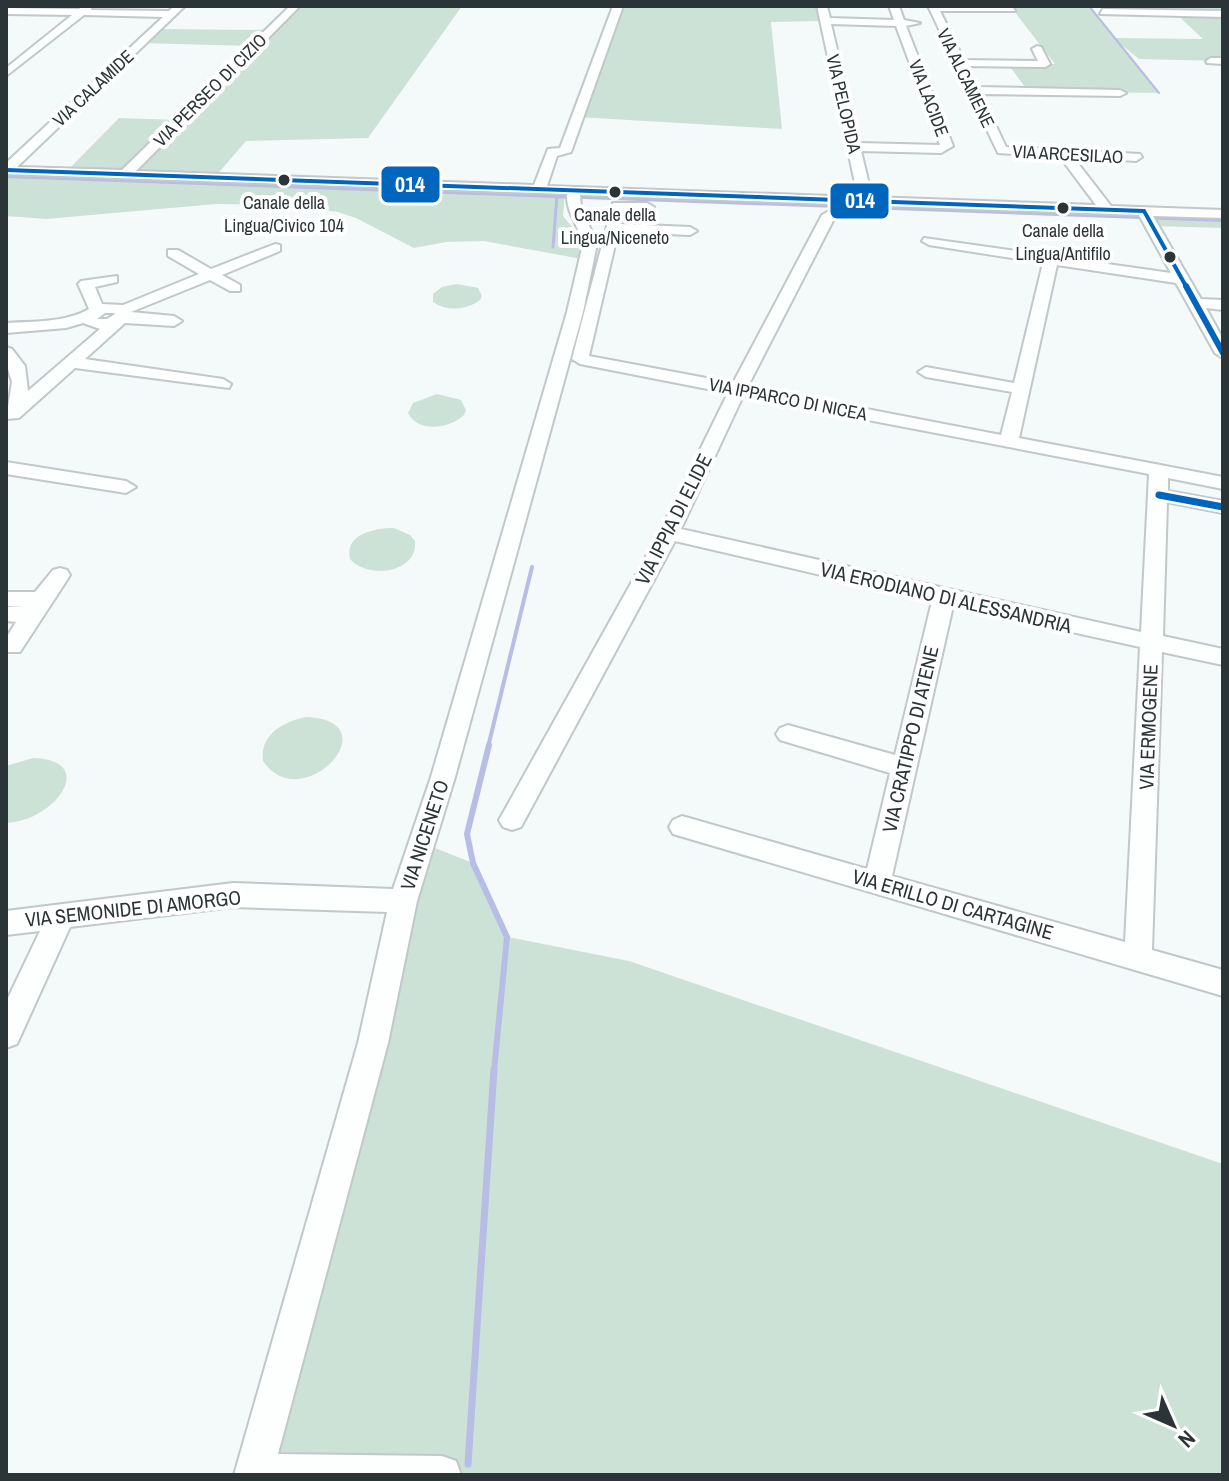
<svg xmlns="http://www.w3.org/2000/svg" width="1229" height="1481" viewBox="0 0 1229 1481" font-family="'Archivo Narrow',sans-serif">
  <style>
    .green { fill: #cce2d6 }
    .lines { fill: none; stroke-linecap: round; stroke-linejoin: round }
    .stream-far4 { stroke: #b7bde4; stroke-width: 2 }
    .stream-far3 { stroke: #b7bde4; stroke-width: 3 }
    .stream-far2 { stroke: #b7bde4; stroke-width: 4 }
    .stream-far1 { stroke: #b7bde4; stroke-width: 6 }
    .stream { stroke: #b7bde4; stroke-width: 7 }
    .canal { fill: #b7bde4; fill-rule: evenodd }
    .minor-casing { stroke: #c0c8ca; stroke-width: 4 }
    .minor { fill: #fdfefe; fill-rule: evenodd }
    .bus-1-far2-casing { stroke: #fff; stroke-width: 7 }
    .bus-1-far1-casing { stroke: #fff; stroke-width: 10 }
    .bus-1-casing { stroke: #fff; stroke-width: 12 }
    .bus-1-far2 { stroke: #0065bd; stroke-width: 4 }
    .bus-1-far1 { stroke: #0065bd; stroke-width: 6 }
    .bus-1 { stroke: #0065bd; stroke-width: 7 }
    .bus-dot { fill: #2b3538; stroke: #fff; stroke-width: 3 }
    .labels { text-anchor: middle; dominant-baseline: central; stroke-width: 8; stroke-linejoin: round; paint-order: stroke }
    .far-street-label { font-size: 18px; fill: #2b3538; stroke: #fff }
    .bus-label { font-size: 18px; fill: #2b3538; stroke: #fff }
    .street-label { font-size: 20px; fill: #2b3538; stroke: #fff }
    .line-badge { stroke: #fff; stroke-width: 3 }
    .badge-label { font-size: 22px; text-anchor: middle; font-weight: bold; fill: #fff }
  </style>
  <rect width="100%" height="100%" fill="#f4f9fa"/>
  <path class="green" d="M295,6H462L368,138L246,141L214,178L66,172L119,118L180,120L253,46L140,43L155,29L270,30Z
    M618,6H822L826,21L771,22L782,129L578,117Z
    M1010,6H1089L1115,38L1203,39L1168,6H1223V61L1139,59L1119,43L1159,93L1028,91L1008,64H1055Z
    M6,172L565,193L563,216L586,244L582,259L484,241L446,242L414,248L356,218L338,212L291,205L216,204L46,219L6,216Z
    M1144,211L1223,214V228L1152,226Z
    M457,284L478,288L482,296L480,300C466,310 448,312 433,302V294L442,287Z
    M437,394L461,400L466,410L464,415C449,429 418,433 408,413L413,403Z
    M394,528L410,535L415,541C418,574 367,579 350,559C344,534 375,528 394,528Z
    M306,717C393,720 302,819 263,761C260,734 283,722 306,717Z
    M33,758C100,760 54,822 6,823V766Z
    M422,843L473,863L508,937L629,961L1223,1164V1475H253Z"/>
  <g class="lines">
    <path class="stream-far4" d="M1089,6L1159,93"/>
    <path class="stream-far3" d="M553,247L557,195"/>
    <path class="stream-far2" d="M488,747L532,567"/>
    <path class="stream-far1" d="M489,745L467,834L473,863L507,937L494,1071"/>
    <path class="stream" d="M468,1464L494,1069"/>
    <path class="canal" d="M6,172L1223,216V222L6,178Z"/>
    <g class="minor-casing">
      <path id="minor" d="M83,6H92L91,10L169,11L174,6H185L17,167L122,170L290,6H300L136,171L534,185L548,149L560,148L613,6H623L571,152L557,156L547,186L858,197L817,6H827L830,18L894,20L889,6H899L904,20L920,23L906,26L953,146L941,153L861,151L872,197L1096,205L1060,157L998,153L928,6H1012L1015,11H940L964,60L1038,61L1032,49L1037,46L1041,47L1050,64L1045,67L967,66L977,87L1120,90L1126,93L1120,96L981,94L1006,147L1140,154L1142,157L1136,161L1073,157L1111,206L1223,210V218L1153,216L1201,299L1223,300V310L1206,308L1223,339V358L1215,353L1176,283L1057,265L1019,438L1223,477V489L1168,478V491L1223,501V513L1167,502L1163,636L1223,649V665L1162,652L1152,950L1223,970V996L673,834L669,827L673,820L682,816L867,869L890,773L780,740L776,734L780,728L788,725L895,755L932,601L675,541L521,827L512,830L503,827L499,820L503,813L659,533L728,393L580,364L572,359L613,203H647L654,207L647,211L624,210L620,224L690,227L697,231L690,235L618,232L589,356L733,383L822,215L829,211L836,215L748,386L1001,435L1012,392L926,377L918,372L926,367L1014,383L1043,263L929,245L922,241L924,238L1171,273L1139,215L580,195L581,207L597,244L583,312L455,777L417,901L388,1043L278,1454L442,1456L456,1461L461,1475H234L358,1043L387,912L233,907L70,927L17,1044L6,1048V1002L40,931L6,935V911L233,883L393,889L431,777L567,312L583,244C579,226 566,213 567,194L6,174V163L163,17L84,15L6,76V68L72,15L6,14V8L79,9ZM831,24L896,26L940,145L859,143ZM743,396L1149,474L1141,632L681,529ZM953,606L1140,647L1125,942L892,876Z
        M1103,9L1223,11V17L1100,14Z
        M1211,58H1223V64L1207,63L1206,61Z
        M275,244L280,245V251L222,275L240,285V291H230L210,280L131,312L174,316L182,321L174,326L125,323L85,359L223,379L231,384L229,388L75,368L19,418L6,419L12,382L6,363V347L12,349L25,366L28,391L100,329L83,323L66,328L6,333V323C33,321 65,323 89,309L78,284L81,281L117,276V282L95,287L102,304L123,305L199,274L168,256V250H178L211,269ZM105,313H114L115,314L107,319H97Z
        M6,462L126,481L136,487L126,493L6,474Z
        M60,568L67,570L70,575L67,580L20,652H6V638L16,622L6,621V607L26,606H6V592H35L53,570Z"/>
    </g>
    <use href="#minor" class="minor"/>
    <g class="bus-1-far2-casing">
      <path id="bus-1-far2" d="M6,170L1144,211
        M1144,211L1187,288"/>
    </g>
    <g class="bus-1-far1-casing">
      <path id="bus-1-far1" d="M1186,286L1223,353"/>
    </g>
    <g class="bus-1-casing">
      <path id="bus-1" d="M1159,495L1223,507"/>
    </g>
    <use href="#bus-1-far2" class="bus-1-far2"/>
    <use href="#bus-1-far1" class="bus-1-far1"/>
    <use href="#bus-1" class="bus-1"/>
  </g>
  <g class="bus-dot">
    <circle cx="284" cy="180" r="7"/>
    <circle cx="615" cy="192" r="7"/>
    <circle cx="1063" cy="208" r="7"/>
    <circle cx="1170" cy="257" r="7"/>
  </g>
  <g class="labels">
    <g class="far-street-label">
      <text transform="translate(966 78) rotate(64)">VIA ALCAMENE</text>
      <text transform="translate(93 88) rotate(-43)">VIA CALAMIDE</text>
      <text transform="translate(210 90) rotate(-45)">VIA PERSEO DI CIZIO</text>
      <text transform="translate(929 98) rotate(69)">VIA LACIDE</text>
      <text transform="translate(844 104) rotate(77)">VIA PELOPIDA</text>
      <text transform="translate(1068 154) rotate(3)">VIA ARCESILAO</text>
      <text transform="translate(788 399) rotate(11)">VIA IPPARCO DI NICEA</text>
    </g>
    <g class="bus-label">
      <text x="284" y="202">Canale della<tspan x="284" dy="23">Lingua/Civico 104</tspan></text>
      <text x="615" y="214">Canale della<tspan x="615" dy="23">Lingua/Niceneto</tspan></text>
      <text x="1063" y="230">Canale della<tspan x="1063" dy="23">Lingua/Antifilo</tspan></text>
    </g>
    <g class="street-label">
      <text transform="translate(673 519) rotate(-63)">VIA IPPIA DI ELIDE</text>
      <text transform="translate(946 597) rotate(13)">VIA ERODIANO DI ALESSANDRIA</text>
      <text transform="translate(1148 727) rotate(-88)">VIA ERMOGENE</text>
      <text transform="translate(910 739) rotate(-77)">VIA CRATIPPO DI ATENE</text>
      <text transform="translate(424 835) rotate(-72)">VIA NICENETO</text>
      <text transform="translate(953 904) rotate(16)">VIA ERILLO DI CARTAGINE</text>
      <text transform="translate(133 908) rotate(-6)">VIA SEMONIDE DI AMORGO</text>
    </g>
  </g>
  <g class="line-badge">
    <rect x="380" y="165" width="61" height="39" rx="8" fill="#0065bd"/>
    <rect x="829" y="182" width="61" height="38" rx="8" fill="#0065bd"/>
  </g>
  <g class="badge-label">
    <text x="410" y="192">014</text>
    <text x="860" y="208">014</text>
  </g>
  <rect width="1229" height="1481" fill="none" stroke="#2b3538" stroke-width="16"/>
  <g transform="translate(1173 1425) rotate(135)" stroke="#ffffff" stroke-width="6" paint-order="stroke">
  <path d="M0-6L14 30L0 20L-14 30Z" fill="#2b3538"/>
  <text y="-12" font-size="22" font-weight="bold" text-anchor="middle" fill="#2b3538">N</text>
  </g>
</svg>
